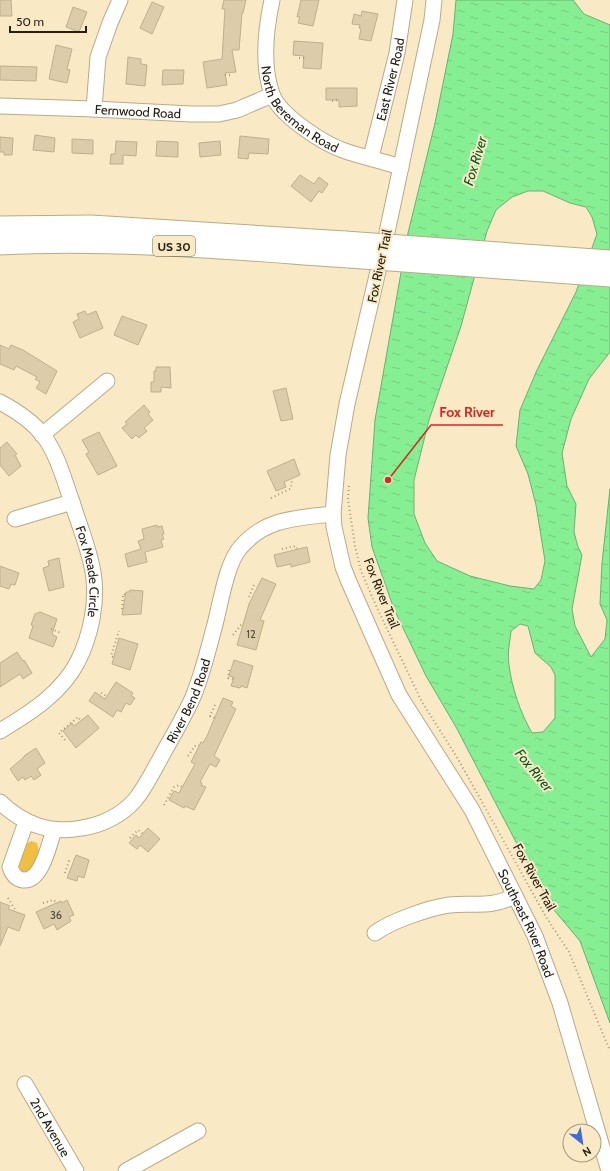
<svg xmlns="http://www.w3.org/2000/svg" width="610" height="1171" viewBox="0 0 610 1171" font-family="Cabin,sans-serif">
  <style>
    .grass { fill: #f0bf40 }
    .water { fill: url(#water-ripples); stroke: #6ab16d; fill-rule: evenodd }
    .building { fill: #dccca9; stroke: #bfaf8c }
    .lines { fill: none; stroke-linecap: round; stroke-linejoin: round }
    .minor-casing { stroke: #b9aa87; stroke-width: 17 }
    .major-casing { stroke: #b9aa87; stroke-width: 21 }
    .path { stroke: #a4987d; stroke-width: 2; stroke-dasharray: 1 3; stroke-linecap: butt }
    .minor { stroke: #fff; stroke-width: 15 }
    .major { stroke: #fff; stroke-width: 19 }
    .major-bridge-casing { stroke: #b9aa87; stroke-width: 21; stroke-linecap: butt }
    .major-bridge { stroke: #fff; stroke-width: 19 }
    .labels { text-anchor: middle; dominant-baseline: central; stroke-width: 4; stroke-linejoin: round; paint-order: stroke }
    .number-label { font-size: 11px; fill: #544b38 }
    .shield { fill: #fae9c5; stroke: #665c48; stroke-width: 1 }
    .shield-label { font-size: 12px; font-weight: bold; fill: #262013 }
    .street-label { font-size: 13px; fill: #262013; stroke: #fae9c5 }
    .water-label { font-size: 14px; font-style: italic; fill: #07551c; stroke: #fae9c5 }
    .leader { fill: none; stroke: #d62828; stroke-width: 1.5 }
    .callout-dot { fill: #d62828; stroke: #fae9c5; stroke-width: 1.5 }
    .callout-label { font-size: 14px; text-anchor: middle; font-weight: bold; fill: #d62828; stroke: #fae9c5; stroke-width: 4; stroke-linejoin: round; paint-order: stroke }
  </style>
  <defs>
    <pattern id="water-ripples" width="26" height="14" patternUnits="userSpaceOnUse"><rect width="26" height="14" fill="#87ef93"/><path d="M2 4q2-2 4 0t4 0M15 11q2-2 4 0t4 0" fill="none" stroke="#74cd7e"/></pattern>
  </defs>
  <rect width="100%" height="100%" fill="#fae9c5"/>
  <path class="grass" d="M31,841L37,843L39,851L33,870L23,875L19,866L25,845Z"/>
  <path class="water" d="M456,0H573L584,14L610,25V352L589,379L571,419L562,453L567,486L576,504L574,532L578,547L582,555L572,609L575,626L591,657L605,639L607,620L600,604L602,563L610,489V1023L580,941L554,910L518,846L456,727L426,676L394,609L372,547L368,518L375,420L408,233L435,123L453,34ZM528,191H543L570,203L586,207L592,217L597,234L576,292L537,370L520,410L516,446L528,474L536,505L545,561L541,580L534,589L510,586L470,576L437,561L425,543L414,514V480L429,420L461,326L487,231L496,210L512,197ZM520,624L528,626L535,653L551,667L555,675V718L543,732L532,733C520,712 512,688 509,665C507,654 510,641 511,631Z"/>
  <path class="building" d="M0,0H11L12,16H0Z
    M224,0H246L243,13H242L239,50H232L236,72L225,73L227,85L207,88L203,62L222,59L225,9H222Z
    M301,0H319L313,26L298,23L300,17H297Z
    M152,2L164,7L152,34L140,28Z
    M73,7L87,12L79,32L66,27Z
    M362,11L378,14L371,41L359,39L361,29L359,28L360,25L352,24L354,14L361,16Z
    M294,41L323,43L321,69L303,68L304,56L293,55Z
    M56,45L72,49L67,69L70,70L67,83L49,79Z
    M128,57L141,59V64L147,65L145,86L126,84Z
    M0,66L37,67L36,81L0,80Z
    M163,70H184L183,84L162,85Z
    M326,88H357V106L339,107V100H326Z
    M35,135L55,138L54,152L33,150Z
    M240,136L269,139L268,154L249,153L248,159L238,158Z
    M0,137L13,138L12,155H4V152H0Z
    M72,139L93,140V154L72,153Z
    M116,141L137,142L136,156L123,155V164H110L111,154H115Z
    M157,141L178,142V157L156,156Z
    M220,141L221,155L200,157L199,143Z
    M300,175L314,184L319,177L328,184L322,193L319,191L311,202L291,186Z
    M85,311L87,315L96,311L103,328L80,338L73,322L79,319L77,314Z
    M122,316L147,325L138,345L114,335Z
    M0,345L9,349L11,345L23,350L57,371L46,394L36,388L40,382L35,379L37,377L16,366L14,370L0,364Z
    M156,367H170L171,388L161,387V392H151V382H154V371H156Z
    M286,388L293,419L281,421L273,391Z
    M144,405L150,412L148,414L153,420L144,428L147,431L139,438L136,435L132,439L122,428L127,424L125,422Z
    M99,432L117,466L98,475L86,454L89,452L82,440Z
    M7,442L17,454L15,455L21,466L9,476L0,465V448Z
    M294,459L300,475L284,482L286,487L276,491L267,471Z
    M157,525V527L162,526L164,534L162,535L164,539L161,540L163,547L145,552L147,562L128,567L125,554L141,549L138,541L144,539L142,529Z
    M307,547L310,562L291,567V564L277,567L274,555Z
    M59,558L64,587L49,591L43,568L49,566L48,561Z
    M0,566L19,573L15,585L11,584L9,589L0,586Z
    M262,578L276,584L260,620L264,621L256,650L237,645L249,604Z
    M130,590L143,591L141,614L122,615L126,592H129Z
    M40,612L57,619L52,634L57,637L53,647L29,638L33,626L31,625L35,614Z
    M119,638L138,644L130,670L112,664Z
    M17,652L23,661L24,660L32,673L23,679L20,674L0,687V663Z
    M234,660L253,666L247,688L241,686L240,688L231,686L234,677L229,676Z
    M116,682L133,693L131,696L135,698L130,705L126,703L121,712L117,710L113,717L89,701L95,692L105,699Z
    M223,698L233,702L231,706L236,709L214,756L220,760L216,767L210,764L200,782L202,783L201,785L206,787L194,810L185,806L184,808L169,800L174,791L179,793L195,764L191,762L201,742L203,743L207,736Z
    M88,715L99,728L76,748L63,731L72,723L74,726Z
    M36,748L45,763L37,769L41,775L34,780L31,776L25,780L23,777L18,781L10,769L24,757V756Z
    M148,828L160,839L148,852L140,845L137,849L129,843L136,835L139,838Z
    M76,855L89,860L84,878L78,876L77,881L67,878Z
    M67,900L74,915L69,917L71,921L57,930L54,924L44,929L36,912L61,901L62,903Z
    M0,902L10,906L8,909L25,915L19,931L8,927L0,946Z"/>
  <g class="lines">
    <g class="minor-casing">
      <g id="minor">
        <path id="s1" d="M272,0C266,28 262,66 272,94C279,115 324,144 345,151C363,157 382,161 401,167"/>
        <path id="s2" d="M434,0L432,20L386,237L347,404L338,455L333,514L334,527L343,567L349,582L399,695L472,810L535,936L560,1003L609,1171"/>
        <path id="s3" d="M0,106L94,109L191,114H219L237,110L272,95"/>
        <path d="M94,109L98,57L110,23L120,0"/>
        <path id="s4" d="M371,157L397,53L405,0"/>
        <path id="s5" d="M0,402C15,410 32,421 43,435C58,455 64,480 72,502C79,525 89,548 93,572C98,601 91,635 78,661C62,693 30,713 0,731"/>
        <path d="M42,435L107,381"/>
        <path d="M15,519L72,502"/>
        <path id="s6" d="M0,802C24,825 50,834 82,828C102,825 122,815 135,800C145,788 152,773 160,759C171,739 183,719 193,697C202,675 208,651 214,628C220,607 226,564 240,548C265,518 297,518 333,514"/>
        <path d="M26,822L10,867C12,873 16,879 23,880C42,882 49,844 54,830"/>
        <path d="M375,933C391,921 429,908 449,905C476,902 487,909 515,896"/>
        <path id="s7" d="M25,1084L76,1171"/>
        <path d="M126,1171L198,1131"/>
      </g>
    </g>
    <g class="major-casing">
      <path id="major" d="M0,226L91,225L345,241
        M0,245C116,239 232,250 349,258"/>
    </g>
    <path class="path" d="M299,58H304
      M225,75H230
      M332,101L338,100
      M349,486L348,499L355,546L361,571L377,608L422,702L458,759L546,917L569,952L610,1051
      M271,498L290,489L292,484L291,479
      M282,549L296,546L297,549
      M249,597L254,585L257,586
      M122,609L123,594L126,595
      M51,629L61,633
      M233,635L241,625H244
      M113,657L111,656L119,631
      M229,670L228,678L234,679
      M101,693L107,696
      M215,705L210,716L215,718
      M65,740L59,733L78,717L81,721
      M188,756L195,746L199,745
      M164,805L174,787L179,785L182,787
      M130,838L138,830L143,834
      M65,873L69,861L72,862
      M8,898L16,911
      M43,903L53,900L58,903"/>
    <use href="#minor" class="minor"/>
    <use href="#major" class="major"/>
    <g class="major-bridge-casing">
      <path id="major-bridge" d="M345,241L610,260
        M349,258L610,277"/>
    </g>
    <use href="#major-bridge" class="major-bridge"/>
  </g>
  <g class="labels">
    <g class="number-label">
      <text x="251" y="634">12</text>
      <text x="56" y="915">36</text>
    </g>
    <rect class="shield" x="153" y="236" width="42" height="20" rx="3"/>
    <g class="shield-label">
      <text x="174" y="246">US 30</text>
    </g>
    <g class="street-label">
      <text stroke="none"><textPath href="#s4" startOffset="80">East River Road</textPath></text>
      <text stroke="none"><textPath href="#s1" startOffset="124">North Bereman Road</textPath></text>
      <text stroke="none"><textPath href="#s3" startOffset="138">Fernwood Road</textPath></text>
      <text transform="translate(379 266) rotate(-78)">Fox River Trail</text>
      <text stroke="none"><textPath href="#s5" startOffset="200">Fox Meade Circle</textPath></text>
      <text transform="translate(382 593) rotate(68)">Fox River Trail</text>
      <text stroke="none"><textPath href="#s6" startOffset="264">River Bend Road</textPath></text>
      <text transform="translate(535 877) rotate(61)">Fox River Trail</text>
      <text stroke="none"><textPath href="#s2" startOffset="980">Southeast River Road</textPath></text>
      <text stroke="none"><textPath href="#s7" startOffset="50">2nd Avenue</textPath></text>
    </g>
    <g class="water-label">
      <text transform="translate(475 161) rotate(-73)">Fox River</text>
      <text transform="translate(534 770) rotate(51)">Fox River</text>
    </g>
  </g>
  <path class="leader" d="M388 480L431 425H503"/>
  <circle class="callout-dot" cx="388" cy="480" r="4"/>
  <g class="callout-label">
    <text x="467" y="417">Fox River</text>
  </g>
  <g transform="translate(582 1143) rotate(150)"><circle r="19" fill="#fae9c5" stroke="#a5997e"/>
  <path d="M0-3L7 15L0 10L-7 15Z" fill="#4369db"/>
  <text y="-6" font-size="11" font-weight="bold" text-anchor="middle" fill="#262013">N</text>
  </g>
  <path d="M10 26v6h76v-6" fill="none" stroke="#262013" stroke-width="2"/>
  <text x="16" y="26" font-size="12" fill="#262013" stroke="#fae9c5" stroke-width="3" paint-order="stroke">50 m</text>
</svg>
